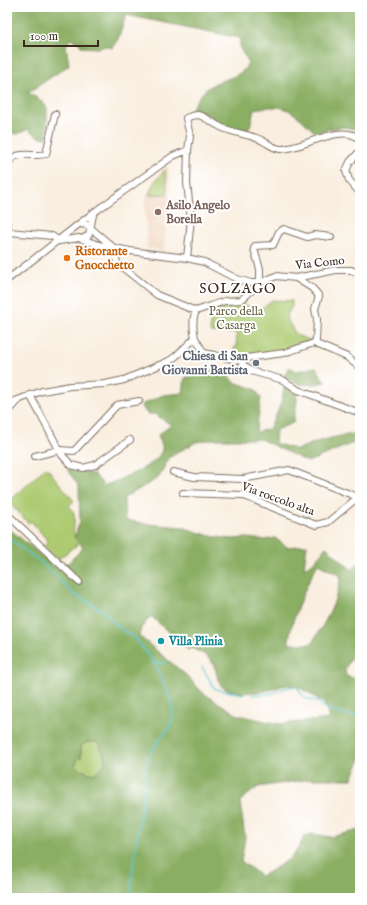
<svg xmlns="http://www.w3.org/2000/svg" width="367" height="905" viewBox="0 0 367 905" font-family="'IM FELL English',serif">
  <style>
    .built { fill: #f0d5bc }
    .green { fill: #aecb72; stroke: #747a48 }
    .forest { fill: #8aaf64; stroke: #626c41; fill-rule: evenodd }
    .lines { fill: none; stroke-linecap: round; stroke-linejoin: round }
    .stream { stroke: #59c6d1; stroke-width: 1.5 }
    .minor-casing { stroke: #7e6f62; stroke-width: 8 }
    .minor { stroke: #fff; stroke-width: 6 }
    .education-dot { fill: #8d6e63; stroke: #fff; stroke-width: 1.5 }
    .food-dot { fill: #e8710a; stroke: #fff; stroke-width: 1.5 }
    .worship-dot { fill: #6b7280; stroke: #fff; stroke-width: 1.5 }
    .culture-dot { fill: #0f9aa8; stroke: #fff; stroke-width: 1.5 }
    .labels { text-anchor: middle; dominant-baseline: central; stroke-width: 4; stroke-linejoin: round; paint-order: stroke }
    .education-label { font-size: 12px; font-weight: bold; fill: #785e54; stroke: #fff; text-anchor: start }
    .food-label { font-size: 12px; font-weight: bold; fill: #c56008; stroke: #fff; text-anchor: start }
    .street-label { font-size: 12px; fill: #3b2a1e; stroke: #fff }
    .park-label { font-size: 12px; fill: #5e5a37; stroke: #fff }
    .worship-label { font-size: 12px; font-weight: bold; fill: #5b616d; stroke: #fff; text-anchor: end }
    .culture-label { font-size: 12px; font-weight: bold; fill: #0d838f; stroke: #fff; text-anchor: start }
    .quarter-label { font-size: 14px; letter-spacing: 1px; fill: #3b2a1e; stroke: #fff }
  </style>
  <rect width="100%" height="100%" fill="#fff"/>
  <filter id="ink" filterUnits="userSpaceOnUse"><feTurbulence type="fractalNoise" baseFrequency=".025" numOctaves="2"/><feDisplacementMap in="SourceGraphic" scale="8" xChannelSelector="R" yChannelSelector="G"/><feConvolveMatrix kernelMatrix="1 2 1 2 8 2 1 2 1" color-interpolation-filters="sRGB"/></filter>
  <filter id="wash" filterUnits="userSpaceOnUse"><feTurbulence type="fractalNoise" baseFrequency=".012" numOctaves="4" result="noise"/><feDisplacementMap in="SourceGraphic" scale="16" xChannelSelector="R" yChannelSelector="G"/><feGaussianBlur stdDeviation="0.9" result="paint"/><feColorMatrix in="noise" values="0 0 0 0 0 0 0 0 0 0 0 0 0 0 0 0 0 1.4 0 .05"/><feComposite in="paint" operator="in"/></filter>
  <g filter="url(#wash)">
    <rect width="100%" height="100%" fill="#f9eedf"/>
    <path class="built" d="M168,164L171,219H166L164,251L147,248L145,207L146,196L153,182Z"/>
    <path class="green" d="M165,170L168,194L149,195L154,183Z
      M272,300L292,301V306L286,317L296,335L312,341L284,352L235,357L234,348L237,347L236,333L210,332L211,308L231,302L244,301L245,305L261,309Z
      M46,467L74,501L69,506C79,514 72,525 74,535C74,538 77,541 78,544L57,560L44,546L48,541L31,521L28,523L9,502Z
      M87,742H97C106,755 110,767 93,774L80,770L75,765L78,758H81V746Z"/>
    <path class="forest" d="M7,7H360V130L343,127L315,132C291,110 288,103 254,109L251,124L247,132C239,131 232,129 225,126C213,119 205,109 190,112C194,103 201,93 209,87C222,77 242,80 248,62L240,48V38L126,15L118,39L112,48L106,46L98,48L82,47L78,42L70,39L66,46L69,65L28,93L42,101L47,108V138L38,137L28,129L18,134L7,132Z
      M290,367L296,371L316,367L325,382C304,386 302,386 283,377Z
      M221,368L234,382L255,389L261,398L256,432L269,429C277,414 283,402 284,385L296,392L297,401L293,423L276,430L275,443L297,450C316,440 339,436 360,433V447L353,443L308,462L260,439H215L196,442L170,457L158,478L124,498L125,520L146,524L182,527L210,536L232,539L247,538L265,540L275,538L287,547L307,545L304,568L313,563L326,547L352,570L360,561V655L351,658L345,669L346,676L356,679L360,677V761L352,779H311L258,787L240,801L245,838L241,861L261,876C281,865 296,859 304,836L312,834L331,837L360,830V898H7V527L58,569L68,563L83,548L75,536L80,521L79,487L67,469L94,474L104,486C119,479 158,466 162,450C163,445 160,440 158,435L171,425L155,414H147L141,405L163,395L183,393L185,378ZM318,564L341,576C336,604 327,620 311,644H289C288,626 308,580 318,564ZM151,616L188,650L191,648C199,651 209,656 213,664C218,671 216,684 224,688C238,695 259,693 273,689C278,688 283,685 288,685C302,686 312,696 324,703L330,719L280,724L238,715L203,693L186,675L139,636L141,628ZM87,742H97C106,755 110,767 93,774L80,770L75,765L78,759L81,758V746Z"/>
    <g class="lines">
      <path class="stream" d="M7,537L42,563L74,594L103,611L122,630L136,639L154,663L171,701L173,716L170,726L152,750L148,759L132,875L131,898
        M155,663H165
        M202,667L215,689L244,694
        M252,695C258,694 266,695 272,693C281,691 287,685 297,687L304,698L319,702C326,713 348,715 360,716"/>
    </g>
  </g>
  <g filter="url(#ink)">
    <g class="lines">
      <g class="minor-casing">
        <path id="minor" d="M360,151L350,162L346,171L349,180L360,193
          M7,166C14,148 32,158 46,154L55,114
          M7,224L9,232L52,236L59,241
          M81,224L87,225L113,247
          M82,239L89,235L93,215
          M59,241L79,238L99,245L130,251L187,258L204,262L237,279L251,283H260L276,276L296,278L336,270H351L360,274
          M114,248L117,263L157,295L196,311
          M187,258L191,219L187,183L188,150L190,136L186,118C190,116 194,115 198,115C206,117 210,121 217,125C231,134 249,133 263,141C269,144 273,148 280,149C302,150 340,122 360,139
          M296,278L312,288L319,296L315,309L317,319L316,340L314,343
          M7,280L93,213L173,156L188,150
          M260,283V269L254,249L255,246L273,245L279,232L284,229L307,237L315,235L331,237
          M195,338L204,353L242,361
          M242,361L243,365L251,371L283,380L298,390L360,413
          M242,361L246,358L284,353L314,343L347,357L360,368
          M30,395L62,455L71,465L83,468L95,465L130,440
          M7,404L42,391L70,386L105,384L124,380L169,361L176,356L195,338C193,329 192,319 196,311L225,301L241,300L260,283
          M7,413L18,401
          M35,456L59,450L74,451L117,405L139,401
          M173,472L194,477L243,479L289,470L360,498
          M183,493L242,495L316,525L328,522L357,498
          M7,514L79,582"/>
      </g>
      <use href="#minor" class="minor"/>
    </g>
  </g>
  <circle class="education-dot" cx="158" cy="212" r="4"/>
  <circle class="food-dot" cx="67" cy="258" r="4"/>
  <circle class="worship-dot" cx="256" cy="363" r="4"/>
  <circle class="culture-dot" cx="161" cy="641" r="4"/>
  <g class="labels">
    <g class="education-label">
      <text x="166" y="205">Asilo Angelo<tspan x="166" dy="14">Borella</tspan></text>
    </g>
    <g class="food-label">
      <text x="75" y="251">Ristorante<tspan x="75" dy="14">Gnocchetto</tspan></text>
    </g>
    <g class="street-label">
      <text transform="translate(320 263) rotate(-6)">Via Como</text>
      <text transform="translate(278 499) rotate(20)">Via roccolo alta</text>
    </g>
    <g class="park-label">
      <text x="236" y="311">Parco della<tspan x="236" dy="14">Casarga</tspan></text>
    </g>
    <g class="worship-label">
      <text x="248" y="356">Chiesa di San<tspan x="248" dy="14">Giovanni Battista</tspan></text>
    </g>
    <g class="culture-label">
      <text x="169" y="641">Villa Plinia</text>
    </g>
    <g class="quarter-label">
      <text x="238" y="289">SOLZAGO</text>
    </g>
  </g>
  <rect width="367" height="905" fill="none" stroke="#fff" stroke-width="24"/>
  <path d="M24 40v6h74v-6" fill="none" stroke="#3b2a1e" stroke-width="2"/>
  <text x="30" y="40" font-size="12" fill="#3b2a1e" stroke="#ffffff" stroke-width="3" paint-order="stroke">100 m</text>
</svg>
